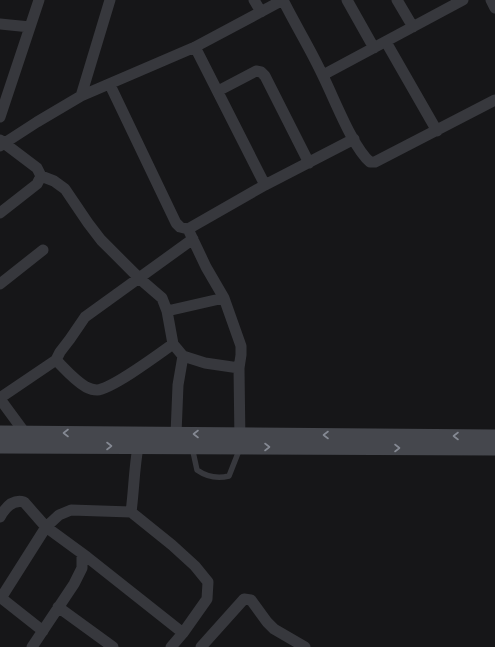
<svg xmlns="http://www.w3.org/2000/svg" width="495" height="647" viewBox="0 0 495 647" font-family="'Asap Condensed',sans-serif">
  <style>
    .lines { fill: none; stroke-linecap: round; stroke-linejoin: round }
    .lane { stroke: #37383d; stroke-width: 5.5 }
    .street { stroke: #37383d; stroke-width: 11 }
    .secondary { stroke: #45474d; stroke-width: 15 }
    .oneway { stroke: #858993 }
  </style>
  <rect width="100%" height="100%" fill="#161618"/>
  <g class="lines">
    <path class="lane" d="M192,447L197,470C207,477 217,479 229,476L240,448"/>
    <path class="street" d="M254,0L261,12
      M283,0C296,26 311,50 323,76C334,98 353,148 370,162H375L495,100
      M347,0L374,48
      M397,0L413,27
      M491,0L495,8
      M0,24L30,27
      M386,42L437,131
      M195,47L265,185
      M323,75L463,0
      M110,85L176,223L180,227L188,229L206,267L224,298L241,346V355L239,368L240,443
      M218,91L256,71L261,72L265,76L309,163
      M81,96L110,0
      M0,117L39,0
      M0,140L37,168L41,176L37,184L0,213
      M0,146L37,122L81,96L195,47L283,0
      M41,176L54,181L65,189L88,223L101,240L140,279L162,298L167,311L173,344L183,356L205,363L239,368
      M188,229L265,185L354,139
      M0,284L43,250
      M167,311L224,298
      M173,344C159,354 112,389 97,390C94,390 88,388 86,387C74,380 65,369 56,360L60,352L70,339L85,317L193,239
      M0,398L56,360
      M0,399L25,433
      M176,434L178,385L183,356
      M138,447C134,469 134,490 131,512L172,545L195,566L208,582L207,599L183,633L171,647
      M0,517C5,508 13,499 24,502L46,527L87,557L183,633
      M0,597L43,631
      M1,598L46,527L59,515L71,510L131,512
      M58,607L113,647
      M32,647L74,584L82,568V554
      M201,647L244,599L251,600L267,622L274,629L305,647"/>
    <path class="secondary" d="M0,433L495,437
      M0,446L495,448"/>
  </g>
  <defs><path id="oneway-chevron" d="M-2-3.5L2.5 0L-2 3.5" fill="none" stroke-width="1.6" stroke-linecap="round" stroke-linejoin="round"/></defs>
  <g class="oneway">
    <use href="#oneway-chevron" transform="translate(66 433) rotate(-180)"/>
    <use href="#oneway-chevron" transform="translate(196 434) rotate(-180)"/>
    <use href="#oneway-chevron" transform="translate(326 435) rotate(-180)"/>
    <use href="#oneway-chevron" transform="translate(456 436) rotate(-180)"/>
    <use href="#oneway-chevron" transform="translate(109 446)"/>
    <use href="#oneway-chevron" transform="translate(267 447)"/>
    <use href="#oneway-chevron" transform="translate(397 448)"/>
  </g>
</svg>
